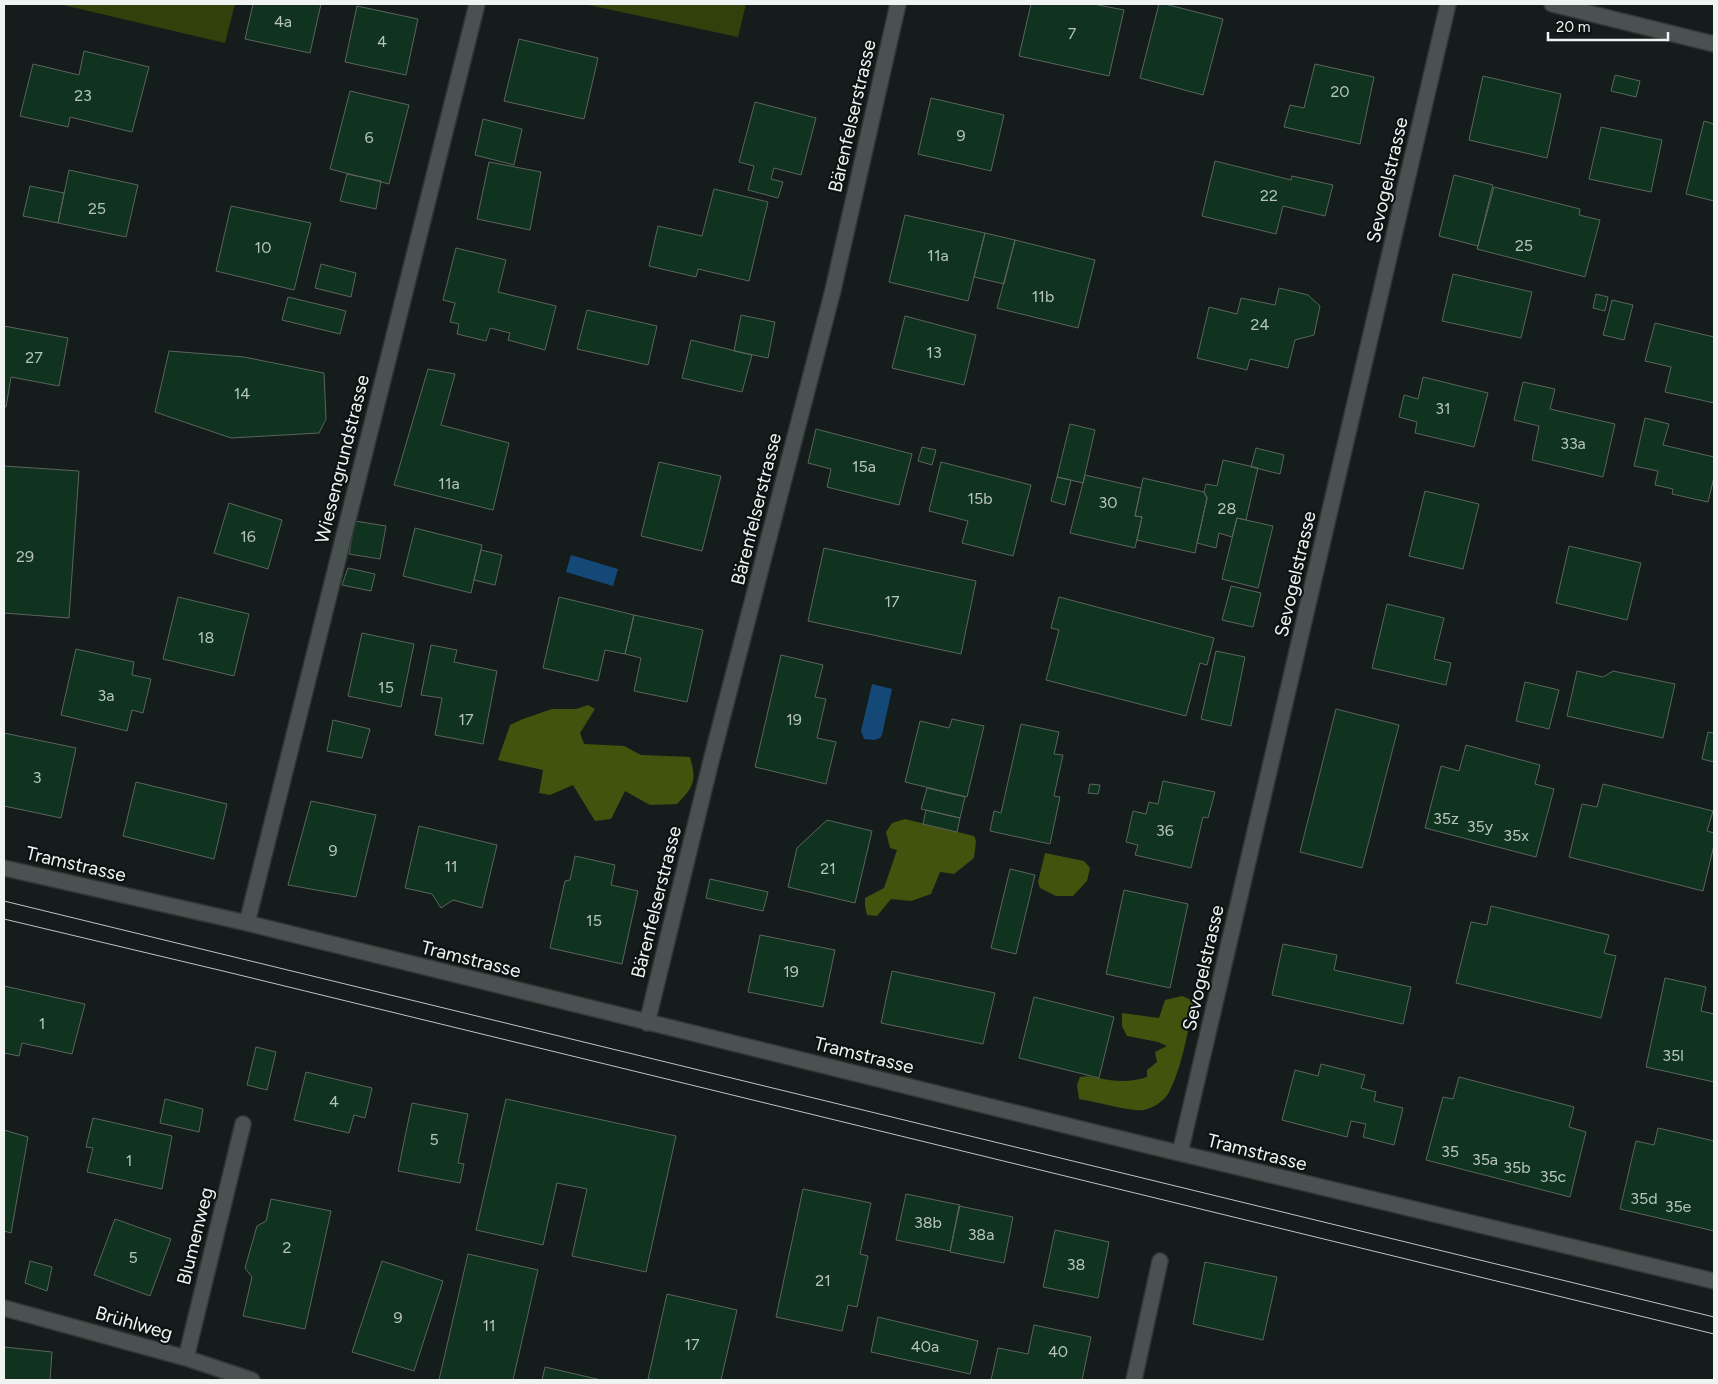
<svg xmlns="http://www.w3.org/2000/svg" width="1718" height="1384" viewBox="0 0 1718 1384" font-family="Figtree,sans-serif">
  <style>
    .green { fill: #32410b }
    .forest { fill: #41530d }
    .water { fill: #144977 }
    .building { fill: #0f331e; stroke: #5c635e }
    .lines { fill: none; stroke-linecap: round; stroke-linejoin: round }
    .minor-casing { stroke: #323635; stroke-width: 18 }
    .minor { stroke: #495251; stroke-width: 15 }
    .tram { stroke: #bec4c3; stroke-width: 1 }
    .labels { text-anchor: middle; dominant-baseline: central; stroke-width: 4.5; stroke-linejoin: round; paint-order: stroke }
    .number-label { font-size: 16px; fill: #b7c4be }
    .street-label { font-size: 19px; fill: #eff4f3; stroke: #0c1312 }
  </style>
  <rect width="100%" height="100%" fill="#151d1c"/>
  <path class="green" d="M59,4H235L225,43Z
    M584,4H746L738,37Z"/>
  <path class="forest" d="M588,705L595,709L580,733L584,744L624,746L641,755L690,757C697,781 694,786 677,804L650,805L625,791L611,819L595,821L573,785L550,795L539,793L543,770L498,760L510,725L523,719L552,709H576Z
    M905,819L974,836L976,841L974,858L954,874L940,872L931,894L911,901L891,899L877,916L867,915L865,906V898L884,888L897,850L890,848L886,832L892,823Z
    M1045,853L1084,861L1090,868L1087,881L1073,896H1056L1040,888L1038,882Z
    M1182,996L1194,1001C1188,1029 1183,1064 1170,1090C1166,1100 1154,1108 1143,1110C1132,1112 1093,1101 1079,1099L1077,1085L1080,1077C1088,1075 1091,1077 1099,1078C1115,1082 1132,1082 1147,1077V1070L1157,1062L1155,1052L1167,1046L1158,1042L1127,1036L1122,1026V1013L1159,1018L1165,1000Z"/>
  <path class="water" d="M571,555L618,569L613,586L566,572Z
    M872,684L892,689L882,735L880,738L874,740L864,739L861,731Z"/>
  <path class="building" d="M253,4H321L310,53L245,39Z
    M1031,4H1093L1124,10L1109,76L1019,56Z
    M1159,4H1165L1223,19L1203,95L1140,78Z
    M357,6L418,19L406,75L345,62Z
    M519,39L598,58L584,119L504,101Z
    M84,51L149,67L132,132L70,117L68,127L20,116L33,64L79,75Z
    M1315,64L1374,77L1360,144L1284,127L1290,105L1304,108Z
    M1615,75L1640,81L1636,97L1611,91Z
    M1483,76L1561,94L1547,158L1469,140Z
    M350,91L409,105L389,184L330,169Z
    M931,98L1004,115L991,171L918,154Z
    M755,102L816,118L801,175L774,168L771,179L783,182L778,198L748,190L754,166L739,162Z
    M483,119L522,129L514,165L475,155Z
    M1704,121L1714,124V201L1686,194Z
    M1601,127L1662,140L1651,192L1589,179Z
    M1215,161L1291,180L1292,176L1333,185L1325,216L1283,206L1276,234L1202,216Z
    M489,162L541,172L530,230L477,219Z
    M69,170L138,185L126,237L58,223Z
    M347,174L381,181L376,209L340,201Z
    M1454,175L1493,185L1478,246L1439,236Z
    M30,186L64,193L58,223L23,216Z
    M1494,187L1580,209L1579,215L1600,220L1585,277L1477,249Z
    M714,189L768,202L749,281L698,269L696,277L649,266L658,226L702,236Z
    M231,206L311,223L294,290L216,271Z
    M905,215L985,233L968,301L889,282Z
    M985,233L1015,240L1004,284L974,277Z
    M1015,240L1095,260L1078,328L997,308Z
    M456,248L506,260L498,292L556,306L545,350L508,340L510,333L490,328L486,341L457,334L459,324L450,322L455,303L443,300Z
    M321,264L356,273L351,297L315,288Z
    M1453,274L1532,292L1521,338L1442,321Z
    M1279,288L1308,295L1320,306L1314,335L1295,340L1288,368L1250,359L1247,370L1197,358L1209,307L1237,314L1241,298L1275,305Z
    M1596,294L1608,297L1605,311L1593,308Z
    M288,297L346,311L340,334L282,320Z
    M1612,300L1633,305L1624,340L1603,335Z
    M587,310L657,326L648,365L577,349Z
    M741,315L775,322L768,358L734,351Z
    M905,316L976,335L964,385L892,368Z
    M1655,323L1714,337V403L1665,392L1671,367L1645,361Z
    M4,326L68,338L59,386L11,377L6,407H4Z
    M691,340L752,355L742,392L682,378Z
    M169,351L244,357L324,373L326,419L319,433L231,438L155,412Z
    M428,369L455,374L441,425L509,443L493,510L394,485Z
    M1423,377L1488,393L1474,447L1415,433L1417,422L1399,417L1404,395L1418,399Z
    M1523,382L1555,389L1550,409L1615,424L1603,477L1532,460L1539,426L1514,420Z
    M1645,418L1669,424L1663,445L1714,457V477L1708,502L1672,494L1673,489L1655,485L1658,471L1634,466Z
    M1070,424L1095,430L1083,483L1057,477Z
    M816,429L912,454L899,505L827,487L831,469L808,463Z
    M922,447L936,450L932,465L918,461Z
    M1256,448L1284,455L1280,474L1251,467Z
    M1223,460L1258,468L1246,520L1237,518L1232,537L1219,533L1216,548L1197,543L1207,498L1204,492L1206,484L1217,486Z
    M659,462L721,476L702,551L641,536Z
    M941,462L1031,485L1013,556L962,543L968,521L929,511Z
    M4,466L79,471L69,618L4,613Z
    M1085,475L1141,488L1135,516L1142,517L1135,548L1070,533Z
    M1057,477L1071,480L1065,505L1051,501Z
    M1143,478L1204,492L1207,498L1195,553L1137,540L1142,517L1135,516Z
    M1425,491L1479,504L1463,569L1409,556Z
    M229,503L282,520L268,569L214,553Z
    M1237,518L1273,526L1258,588L1222,579Z
    M355,521L386,526L380,559L349,554Z
    M415,528L482,545L471,593L403,576Z
    M1569,546L1641,563L1627,620L1556,603Z
    M824,548L976,581L961,654L808,621Z
    M481,550L502,555L495,585L474,580Z
    M348,568L375,574L371,591L342,585Z
    M1231,586L1261,593L1253,627L1222,620Z
    M178,597L249,614L234,676L163,659Z
    M559,597L634,615L625,654L605,650L598,681L543,668Z
    M1059,597L1214,638L1207,665L1200,663L1186,716L1046,680L1059,630L1051,628Z
    M1387,604L1444,618L1434,659L1451,663L1446,685L1372,668Z
    M634,615L703,630L687,702L634,691L641,658L625,654Z
    M362,633L414,644L401,707L348,696Z
    M431,645L457,650L454,662L497,671L483,744L435,735L442,698L421,695Z
    M76,649L134,662L132,675L151,679L143,713L132,710L127,731L61,715Z
    M1216,651L1245,657L1231,726L1201,719Z
    M781,655L823,665L815,697L826,699L817,738L836,742L826,784L755,767Z
    M1577,671L1603,677L1613,671L1675,684L1663,738L1567,716Z
    M1525,682L1559,690L1549,729L1516,721Z
    M1336,709L1399,725L1362,868L1300,852Z
    M952,719L984,726L967,797L905,782L920,721L949,728Z
    M333,720L370,729L362,758L327,751Z
    M1021,724L1059,732L1054,754L1063,755L1054,796L1060,797L1050,844L990,831L994,811L1001,813Z
    M1708,732L1714,733V762L1702,759Z
    M4,733L76,748L61,818L4,806Z
    M1466,745L1540,765L1535,784L1554,789L1536,857L1425,828L1441,766L1459,771Z
    M1163,781L1215,792L1208,818L1203,817L1191,868L1135,855L1138,845L1126,842L1133,811L1146,814L1149,802L1158,804Z
    M136,782L227,804L214,859L123,836Z
    M1090,784L1100,785L1098,794L1088,793Z
    M1603,784L1713,811L1707,831L1714,833V845L1703,891L1569,857L1582,804L1597,807Z
    M927,788L965,797L960,818L921,809Z
    M311,801L376,815L356,897L288,885Z
    M926,810L960,818L957,832L923,824Z
    M827,820L872,831L855,903L788,887L797,848Z
    M419,826L497,845L482,908L453,900L441,908L432,894L405,888Z
    M575,856L615,865L611,885L638,891L622,964L550,948L565,881L570,880Z
    M1010,869L1035,875L1016,954L991,948Z
    M710,879L768,892L763,911L706,898Z
    M1124,890L1188,904L1170,988L1106,974Z
    M1491,906L1609,935L1604,953L1616,956L1601,1018L1456,983L1471,922L1487,925Z
    M760,935L835,950L823,1007L748,992Z
    M1283,944L1337,955L1334,970L1411,987L1403,1024L1272,995Z
    M892,971L995,993L983,1044L881,1023Z
    M1665,978L1706,987L1701,1011L1714,1014V1082L1646,1067Z
    M4,986L85,1004L72,1054L22,1043L19,1056L4,1053Z
    M1034,997L1114,1017L1099,1078L1019,1058Z
    M256,1047L276,1052L267,1090L247,1085Z
    M1321,1064L1365,1075L1361,1088L1376,1092L1374,1101L1403,1108L1394,1145L1363,1137L1366,1124L1351,1121L1347,1137L1282,1120L1295,1070L1318,1076Z
    M306,1072L372,1088L365,1118L354,1115L349,1133L294,1120Z
    M1459,1077L1574,1107L1569,1127L1586,1132L1570,1197L1426,1160L1443,1097L1453,1099Z
    M165,1099L203,1109L199,1132L160,1123Z
    M506,1099L676,1136L646,1272L572,1256L587,1189L557,1183L543,1245L476,1230Z
    M412,1103L468,1114L458,1163L464,1164L460,1183L398,1171Z
    M93,1118L172,1136L162,1189L87,1172L93,1148L86,1147Z
    M1658,1128L1714,1141V1231L1620,1209L1636,1141L1654,1145Z
    M4,1130L28,1137L11,1233L4,1231Z
    M803,1189L871,1203L860,1254L868,1256L857,1307L848,1305L842,1331L776,1317Z
    M906,1194L960,1205L950,1251L896,1240Z
    M271,1199L331,1211L305,1329L243,1316L252,1277L245,1268L257,1226L266,1221Z
    M959,1206L1013,1217L1004,1263L950,1252Z
    M115,1219L171,1239L150,1296L94,1275Z
    M1055,1230L1109,1242L1098,1298L1043,1287Z
    M468,1254L538,1270L513,1380H439Z
    M30,1261L52,1267L47,1291L25,1283Z
    M382,1261L443,1281L414,1371L352,1352Z
    M1205,1262L1277,1277L1263,1340L1193,1324Z
    M667,1294L737,1310L721,1380H657L648,1379Z
    M878,1317L978,1341L970,1374L871,1352Z
    M1034,1325L1091,1337L1082,1380H991L998,1348L1028,1354Z
    M4,1347L52,1352L50,1380H4Z
    M545,1367L601,1380H542Z"/>
  <g class="lines">
    <g class="minor-casing">
      <path id="minor" d="M1552,4L1714,44
        M4,868L247,923L1150,1146L1714,1281
        M247,923L477,4
        M647,1023L711,761L833,290L898,4
        M1180,1153L1448,4
        M4,1308L186,1358L252,1380
        M186,1358L243,1124
        M1134,1380L1160,1261"/>
    </g>
    <use href="#minor" class="minor"/>
    <path class="tram" d="M4,901L1714,1317
      M4,919L223,971L1714,1334"/>
  </g>
  <g class="labels">
    <g class="number-label">
      <text x="283" y="21">4a</text>
      <text x="1072" y="33">7</text>
      <text x="382" y="41">4</text>
      <text x="1340" y="91">20</text>
      <text x="83" y="95">23</text>
      <text x="961" y="135">9</text>
      <text x="369" y="137">6</text>
      <text x="1269" y="195">22</text>
      <text x="97" y="208">25</text>
      <text x="1524" y="245">25</text>
      <text x="263" y="247">10</text>
      <text x="938" y="255">11a</text>
      <text x="1043" y="296">11b</text>
      <text x="1260" y="324">24</text>
      <text x="934" y="352">13</text>
      <text x="34" y="357">27</text>
      <text x="242" y="393">14</text>
      <text x="1443" y="408">31</text>
      <text x="1573" y="443">33a</text>
      <text x="864" y="466">15a</text>
      <text x="449" y="483">11a</text>
      <text x="980" y="498">15b</text>
      <text x="1108" y="502">30</text>
      <text x="1227" y="508">28</text>
      <text x="248" y="536">16</text>
      <text x="25" y="556">29</text>
      <text x="892" y="601">17</text>
      <text x="206" y="637">18</text>
      <text x="386" y="687">15</text>
      <text x="106" y="695">3a</text>
      <text x="466" y="719">17</text>
      <text x="794" y="719">19</text>
      <text x="37" y="777">3</text>
      <text x="1446" y="818">35z</text>
      <text x="1480" y="826">35y</text>
      <text x="1165" y="830">36</text>
      <text x="1516" y="835">35x</text>
      <text x="333" y="850">9</text>
      <text x="451" y="866">11</text>
      <text x="828" y="868">21</text>
      <text x="594" y="920">15</text>
      <text x="791" y="971">19</text>
      <text x="42" y="1023">1</text>
      <text x="1673" y="1055">35l</text>
      <text x="334" y="1101">4</text>
      <text x="434" y="1139">5</text>
      <text x="1450" y="1151">35</text>
      <text x="1485" y="1159">35a</text>
      <text x="129" y="1160">1</text>
      <text x="1517" y="1167">35b</text>
      <text x="1553" y="1176">35c</text>
      <text x="1644" y="1198">35d</text>
      <text x="1678" y="1206">35e</text>
      <text x="928" y="1222">38b</text>
      <text x="981" y="1234">38a</text>
      <text x="287" y="1247">2</text>
      <text x="133" y="1257">5</text>
      <text x="1076" y="1264">38</text>
      <text x="823" y="1280">21</text>
      <text x="398" y="1317">9</text>
      <text x="489" y="1325">11</text>
      <text x="692" y="1344">17</text>
      <text x="925" y="1346">40a</text>
      <text x="1058" y="1351">40</text>
    </g>
    <g class="street-label">
      <text transform="translate(852 116) rotate(-77)">Bärenfelserstrasse</text>
      <text transform="translate(1387 180) rotate(-77)">Sevogelstrasse</text>
      <text transform="translate(342 459) rotate(-76)">Wiesengrundstrasse</text>
      <text transform="translate(756 509) rotate(-76)">Bärenfelserstrasse</text>
      <text transform="translate(1295 574) rotate(-77)">Sevogelstrasse</text>
      <text transform="translate(76 864) rotate(13)">Tramstrasse</text>
      <text transform="translate(656 902) rotate(-76)">Bärenfelserstrasse</text>
      <text transform="translate(471 959) rotate(14)">Tramstrasse</text>
      <text transform="translate(1203 968) rotate(-77)">Sevogelstrasse</text>
      <text transform="translate(864 1055) rotate(14)">Tramstrasse</text>
      <text transform="translate(1257 1152) rotate(14)">Tramstrasse</text>
      <text transform="translate(195 1236) rotate(-76)">Blumenweg</text>
      <text transform="translate(134 1323) rotate(16)">Brühlweg</text>
    </g>
  </g>
  <rect width="1718" height="1384" fill="none" stroke="#eff4f3" stroke-width="10"/>
  <path d="M1548 32v8h120v-8" fill="none" stroke="#eff4f3" stroke-width="2.5"/>
  <text x="1556" y="32" font-size="15" fill="#eff4f3" stroke="#0c1312" stroke-width="4" paint-order="stroke">20 m</text>
</svg>
